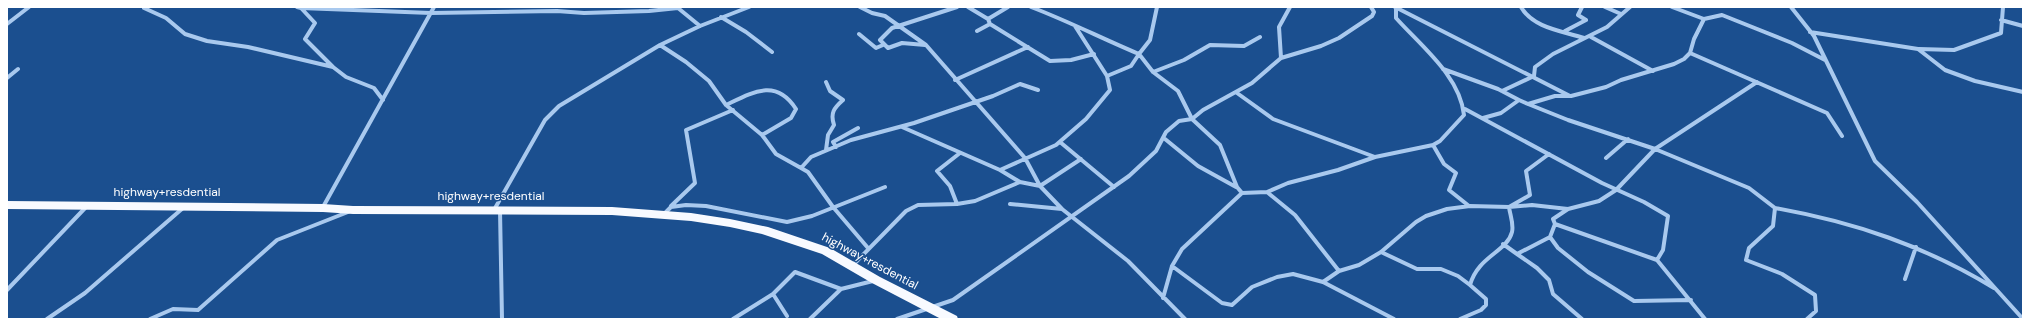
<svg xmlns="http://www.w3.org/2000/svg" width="2030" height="326" viewBox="0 0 2030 326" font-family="'DM Sans',sans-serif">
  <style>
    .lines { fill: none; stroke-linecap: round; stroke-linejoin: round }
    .minor { stroke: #a9c9ee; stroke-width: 4 }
    .trunk { fill: #f8faff; fill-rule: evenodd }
    .labels { text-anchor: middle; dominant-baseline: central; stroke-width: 3; stroke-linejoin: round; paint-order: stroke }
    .street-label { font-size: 12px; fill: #fff; stroke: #1b4f8f }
  </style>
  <rect width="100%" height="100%" fill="#1b4f8f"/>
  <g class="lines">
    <path class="minor" d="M297,7L301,8L315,23L305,39L333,67
      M860,7L872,13L885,16L926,45L1025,158L1040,186L1062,209L1128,261L1185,319
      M968,7L988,19
      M1157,7L1150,40L1139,54L1153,72L1178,91L1192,119L1220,145L1237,187L1242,193
      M1395,7L1570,96
      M1521,7C1533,28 1562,31 1584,38
      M1605,7L1621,14
      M1672,7L1704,19
      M1791,7L1814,36L1875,161L1917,202L2023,319
      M144,8L166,18L185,34L207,41L248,47L333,67L346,77L374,88L383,100
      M301,8L431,13L557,11L584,13L649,11L678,8L700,26
      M721,17L746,32L772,52
      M2001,20L2023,26
      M7,24L29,7
      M990,24L1050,61L1071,60L1094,54
      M1075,26L1107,76
      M977,31L990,24L988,19L1008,7
      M1565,31L1586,20L1578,15L1582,7
      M1810,32L1918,49L1945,70L1975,81L2023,92
      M859,34L876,48L883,45
      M1591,37L1653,71
      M660,45L686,62L709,81L726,105L762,135L776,154L801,168
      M925,45L902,43L888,48L880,40L892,28L957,7
      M1919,49L1954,50L2001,33L2003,7
      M1690,53L1827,113L1842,136
      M1281,58L1279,27L1290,7
      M1443,69L1498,89L1519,100
      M1153,72L1184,60L1210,45L1244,46L1260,37
      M7,78L18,69
      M955,80L1028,47
      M826,82L830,91L843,100C834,108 830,113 834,125L828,135L826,150
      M1502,91L1534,76L1535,67L1553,54L1607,27L1630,7
      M1237,93L1273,119L1375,157
      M1528,104L1568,120L1655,149L1749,188L1775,208L1773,226L1749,248L1746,260L1782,274L1815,295L1816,311L1807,319
      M726,105C753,92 776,78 796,109L791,118L762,135
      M1465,109L1602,183L1644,202L1668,216L1663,250L1657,260L1705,319
      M1483,118L1501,113L1519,100L1528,104L1555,96H1571L1606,87L1621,80L1674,64L1684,59L1690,53L1694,39L1704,19L1722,15L1792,43L1825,60
      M902,127L1000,170
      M1165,139L1198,166L1236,187
      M1060,142L1114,187
      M1433,145L1444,164L1456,173L1449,190L1469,206
      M836,147L833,142L858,128
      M1606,158L1628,139
      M1020,182L1040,186L1081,159
      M1267,192L1295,215L1339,271
      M957,204L950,186L937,171L960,153
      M1010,204L1062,209
      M671,206L695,183L686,130L733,110
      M323,207L434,7
      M1775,208C1854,222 1925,246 1994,288
      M494,210L545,120L559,106L660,45L700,26L749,7
      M500,210L502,319
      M664,214L671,207L686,205L706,206L787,222L812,216L885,187
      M1555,224L1657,260
      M1550,237L1558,248L1588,272L1634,301L1691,300
      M1503,244L1517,254L1550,237L1555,224L1553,219L1568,209
      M868,248L833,207L808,172L801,168L811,157L851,140L914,123L993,96L1020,84L1038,90
      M1381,252L1417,269H1441L1458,276L1470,285
      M1517,254L1537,268L1549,280L1553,294L1582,319
      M852,266L906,211L918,205L957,204L975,201L1020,182L1000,170L1056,145L1086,119L1110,90L1107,76L1131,66L1139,54C1103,39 1068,21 1031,7
      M1172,266L1222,303L1232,305L1252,287L1277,277L1293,274L1323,282L1394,319
      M1905,279L1916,247
      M1323,282L1339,271L1359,265L1381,252L1416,222L1426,216L1447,209L1470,206L1509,207L1532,205L1568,209L1599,201L1616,190L1655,149L1757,82
      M7,290L87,206
      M773,294L787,316
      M1163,298L1172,266L1182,249L1242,193L1267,192L1288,183L1338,170L1375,157L1433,145L1440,141L1464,115C1460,76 1421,46 1396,18V8
      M47,319L85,293L183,208
      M150,319L173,309L198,310L277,240L348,212
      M733,319L773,294L795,272L841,289
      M810,319L841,289L873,281
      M897,319L953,300L1129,176L1156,151L1166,132L1179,121L1192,119L1203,110L1252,83L1281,58L1321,46L1339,38L1372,16L1374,12L1371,7
      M1460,319L1481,310L1486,305V299L1470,285C1478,256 1507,252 1512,232C1514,224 1510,215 1509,207L1530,195L1526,171L1549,154"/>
    <path class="trunk" d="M7,201L323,204L353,206L612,207L691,213L730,219L768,227L830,248L880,277L957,316L958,319H941L872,283L822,254L762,234L730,227L691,221L612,215L353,214L323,212L7,209Z"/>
  </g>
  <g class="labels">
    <g class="street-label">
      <text x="167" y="192">highway+resdential</text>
      <text x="491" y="196">highway+resdential</text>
      <text transform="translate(870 261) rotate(28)">highway+resdential</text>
    </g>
  </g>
  <rect width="2030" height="326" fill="none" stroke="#ffffff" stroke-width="16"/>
</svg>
